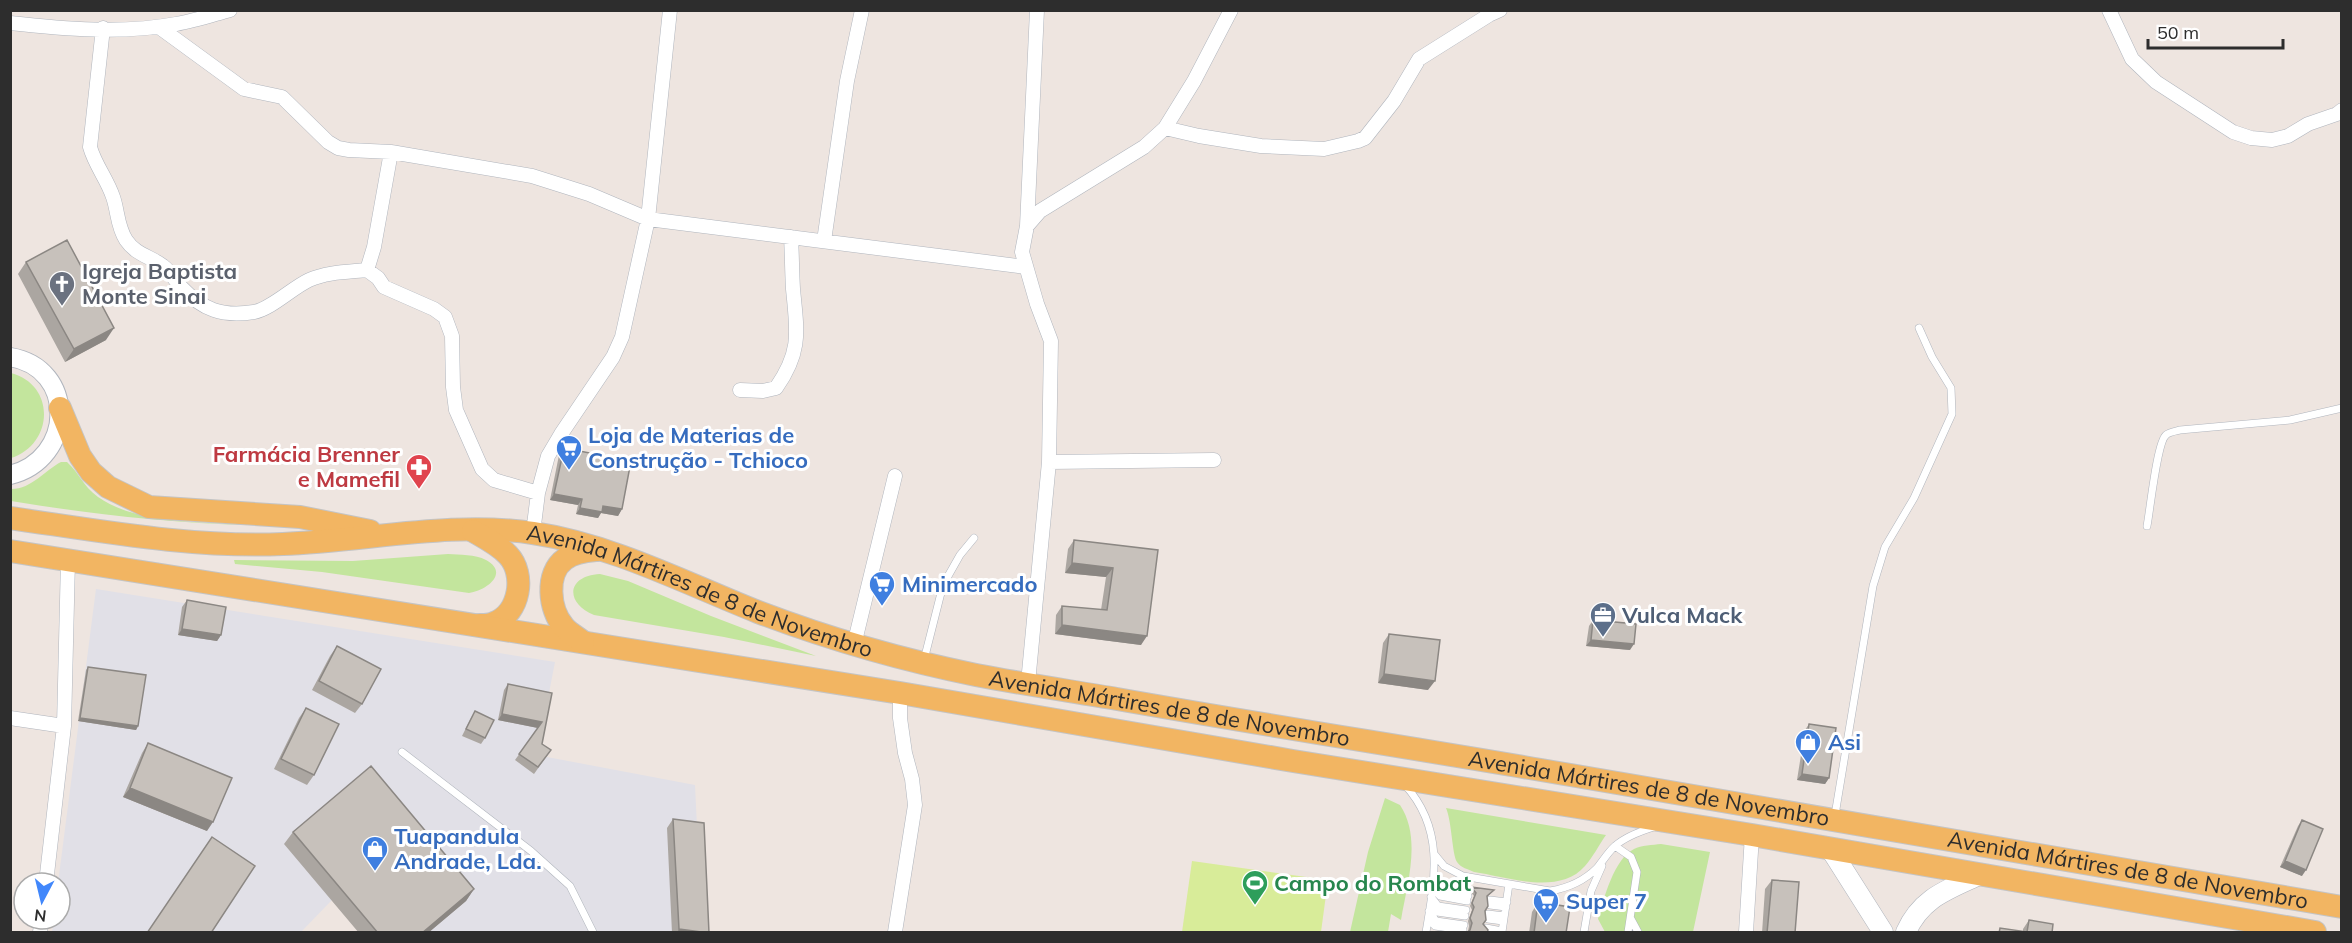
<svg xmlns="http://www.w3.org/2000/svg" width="2352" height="943" viewBox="0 0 2352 943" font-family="Mulish,sans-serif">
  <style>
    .industrial { fill: #e1e0e7 }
    .green { fill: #c3e59d }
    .pitch { fill: #d8ec99 }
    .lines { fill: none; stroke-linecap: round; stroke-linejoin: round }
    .service-casing { stroke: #b0b5bd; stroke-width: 8 }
    .minor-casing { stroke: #b0b5bd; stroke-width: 15 }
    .tertiary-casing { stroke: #b0b5bd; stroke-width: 20 }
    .secondary-casing { stroke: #b0b5bd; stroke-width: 21 }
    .primary-casing { stroke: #c4c4c4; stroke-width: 24 }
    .service { stroke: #fff; stroke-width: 7 }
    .minor { stroke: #fff; stroke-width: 14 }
    .tertiary { stroke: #fff; stroke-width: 18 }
    .secondary { stroke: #fff; stroke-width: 20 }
    .primary { stroke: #f2b562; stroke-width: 22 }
    .wall { fill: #aba6a1 }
    .shaded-wall { fill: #8b8783 }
    .building { fill: #c7c1bb; stroke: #8b8783; stroke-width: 1.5 }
    .labels { text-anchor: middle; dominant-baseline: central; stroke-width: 6; stroke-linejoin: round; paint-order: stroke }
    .worship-label { font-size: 22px; font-weight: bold; fill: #5b616d; stroke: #fff; text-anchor: start }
    .shop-label { font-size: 22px; font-weight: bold; fill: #366cbe; stroke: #fff; text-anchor: start }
    .health-label { font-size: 22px; font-weight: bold; fill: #be3a42; stroke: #fff; text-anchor: end }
    .street-label { font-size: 22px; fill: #2d2d2d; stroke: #fff }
    .service-label { font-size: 22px; font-weight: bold; fill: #4e5e75; stroke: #fff; text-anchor: start }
    .leisure-label { font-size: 22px; font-weight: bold; fill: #27864d; stroke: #fff; text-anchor: start }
  </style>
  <rect width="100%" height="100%" fill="#eee5e0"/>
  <path class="industrial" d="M96,589L555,662L542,729L528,743L547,757L695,785L702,932H359L332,900L301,932H52L54,919H60V883H58Z"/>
  <path class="green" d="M11,373C56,385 54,444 11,458Z
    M61,462H67C80,474 82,485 98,497C136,524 202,522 248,525C168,523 90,514 11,501L10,489C31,490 45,470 61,462Z
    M448,554C460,555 475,554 486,560C510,573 486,591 469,593L322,572L235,564L234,560L353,561Z
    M600,574L628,581L711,616L816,656L724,637L594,615C565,603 566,576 600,574Z
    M1385,798L1400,805C1422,838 1407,884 1401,920L1391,914L1388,932H1350L1368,852Z
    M1446,808L1606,835C1599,845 1593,857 1585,866C1559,896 1508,877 1474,872C1468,869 1461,868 1457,862C1452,854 1452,822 1446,808Z
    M1661,844L1710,852L1693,932H1605L1598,919C1604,898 1614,859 1634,849C1641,845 1653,845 1661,844Z"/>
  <path class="pitch" d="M1192,861L1328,880L1321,932H1182Z"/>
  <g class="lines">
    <g class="service-casing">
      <path id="service" d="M2147,526C2150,511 2157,442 2166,435C2169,432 2176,431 2180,430L2290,420L2342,408
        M924,660L943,585L960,555L974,538
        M402,752L531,851L570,886L593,932
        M1405,785C1445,829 1435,879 1426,932
        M1835,815L1873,586L1885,547L1914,498L1952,414L1951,388L1932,357L1919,328
        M1615,846L1631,857L1637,872L1628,932
        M1435,855L1444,866L1463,876L1550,891C1568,888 1584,881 1597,868C1603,861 1608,852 1615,846C1625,837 1641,831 1654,827
        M1433,883L1441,892L1468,896
        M1434,890L1440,896L1467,901
        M1431,897L1438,906L1466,910
        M1490,900L1507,902
        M1432,905L1437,912L1465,916
        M1490,905L1506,907
        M1429,911L1436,921L1464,925
        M1488,914L1504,916
        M1488,919L1503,921
        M1631,919L1638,932
        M1429,920L1435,926L1463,930
        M1486,928L1502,931
        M1502,932L1509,884
        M1584,932L1591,891L1602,866"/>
    </g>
    <g class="minor-casing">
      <path id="minor" d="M2109,10L2132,59L2156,82L2233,132L2251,138L2272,140L2288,136L2308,124L2337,114L2342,110
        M10,23C64,29 123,34 176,24C194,21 212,15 230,10
        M159,27L244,89L282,97L328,142L338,148L349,150L391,152L532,176L589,194L648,219L1026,267
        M103,28L90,147C95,165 107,179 113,197C118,211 117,226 126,240C136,255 150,256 163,266C170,271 175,280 181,287C203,310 222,317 254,312C271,309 292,288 309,280C327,272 347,272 367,270L378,278L384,287L434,309L445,317L452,336L453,387L456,410L482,469L494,480L538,493
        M1165,128L1199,136L1261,146L1324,149L1358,141L1365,138L1394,101L1419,59L1489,15L1500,10
        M1027,226L1040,211L1144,147L1165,128L1194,81L1231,10
        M824,241L847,81L862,10
        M367,270L374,247L391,152
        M740,390L763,391L776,388C802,351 797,331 793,289C792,272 792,254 791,237
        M1049,462L1214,460
        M533,533L538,493L548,456L561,434L613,357L622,337L648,219L670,10
        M854,645L895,476
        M1028,683L1049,462L1051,341L1037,304L1022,252L1027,226L1037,10
        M10,718L64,726
        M46,883L64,726L68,560
        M40,932L42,919
        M895,932L915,805L912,779L905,753L900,718V693
        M1746,932L1752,835"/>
    </g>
    <g class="tertiary-casing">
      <path id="tertiary" d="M10,357C77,368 75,459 10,475"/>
    </g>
    <g class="secondary-casing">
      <path id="secondary" d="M1831,850L1883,932
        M1906,932C1921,898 1947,890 1979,875"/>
    </g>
    <g class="primary-casing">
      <g id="primary">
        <path d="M60,408L80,456L91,472L108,487L149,507L300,517L370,531"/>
        <path id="s1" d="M10,518C101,531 192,548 283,544C366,541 450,521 533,533C612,545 685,583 758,612C829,639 902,660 976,675C1023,684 1070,691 1117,699C1258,724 1400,746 1541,770C1808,814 2075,860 2342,907"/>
        <path d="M473,531C485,538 499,545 508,555C526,574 520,613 494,623C490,625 484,625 480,625"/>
        <path d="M10,551L900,693L1293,761L1752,835L2315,932"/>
        <path d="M583,642C577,637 569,633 564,627C549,610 545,573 565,559C574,552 587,551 597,550"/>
      </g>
    </g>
    <use href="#service" class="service"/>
    <use href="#minor" class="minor"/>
    <use href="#tertiary" class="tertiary"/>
    <use href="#secondary" class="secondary"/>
    <use href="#primary" class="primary"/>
  </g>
  <path class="wall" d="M26,262L106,340L65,362L18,274Z
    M564,448L622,509L618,516L601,513L598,518L576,514L578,505L550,500L559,455Z
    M1074,540L1158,550L1141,645L1055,634L1056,615L1062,606L1101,610L1106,577L1065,573L1068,549Z
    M187,600L221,635L217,641L178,635L182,607Z
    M1593,620L1630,650L1586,646L1589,626Z
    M1389,634L1428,690L1378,683L1383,643Z
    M337,646L362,704L355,713L312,690L330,656Z
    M88,667L138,726L136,730L78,721L86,670Z
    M508,684L552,693L542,744L551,750L534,774L515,760L538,728L498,720L504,690Z
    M306,708L314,775L307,785L274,769L299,718Z
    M475,711L485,738L481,744L462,736L471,718Z
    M1809,724L1829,778L1825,784L1797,780L1805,730Z
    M148,743L207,831L123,797L142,753Z
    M673,819L709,933H672L667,828Z
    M2302,820V876L2280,867L2298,826Z
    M293,832L474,889L466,901L428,933H359L284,844Z
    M1772,880L1795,933H1762L1765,889Z
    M1471,887L1494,890L1487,897L1485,911L1486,920L1468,931L1469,926L1468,921L1472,910L1470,906L1474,896L1469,890Z
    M1538,902L1566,933H1529L1532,912Z
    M2029,920L2052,933H1999L2023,931V929Z"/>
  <path class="shaded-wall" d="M114,328L106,340L65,362L74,349Z
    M554,494L582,499L578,505L550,500Z
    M603,506L622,509L618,516L601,513L598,518L576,514L580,508Z
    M1072,563L1113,568L1106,577L1065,573Z
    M1062,625L1147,636L1141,645L1055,634Z
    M182,629L221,635L217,641L178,635Z
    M1591,640L1634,644L1630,650L1586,646Z
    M1384,674L1435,681L1428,690L1378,683Z
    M502,714L542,722L538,728L498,720Z
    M80,718L138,726L136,730L78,721Z
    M1802,774L1829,778L1825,784L1797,780Z
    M130,788L213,822L207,831L123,797Z
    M2285,861L2306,870L2302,876L2280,867Z
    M474,889L466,901L428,933H422Z
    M679,929L706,933H677Z"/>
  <path class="building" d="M67,240L114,328L74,349L26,262Z
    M564,448L631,461L622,509L603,506L602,512L580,508L582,499L554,494Z
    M1074,540L1158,550L1147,636L1062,625V606L1107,610L1113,568L1072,563Z
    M187,600L226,607L221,635L182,629Z
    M1593,620L1636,624L1634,644L1591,640Z
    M1389,634L1440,640L1435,681L1384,674Z
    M337,646L381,669L362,704L319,681Z
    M88,667L146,675L138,726L80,718Z
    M508,684L552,693L542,744L551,750L538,767L519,754L542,722L502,714Z
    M306,708L339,724L314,775L281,759Z
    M475,711L494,720L485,738L466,729Z
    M1809,724L1836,728L1829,778L1802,774Z
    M148,743L232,778L213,822L130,788Z
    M371,766L474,889L422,933H378L293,832Z
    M673,819L704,823L709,933L679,929Z
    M2302,820L2323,829L2306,870L2285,861Z
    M212,837L255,866L211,933H147Z
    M1772,880L1799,882L1795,933H1767Z
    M1471,887L1494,890L1487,896L1488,906L1485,911L1486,920L1483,924L1488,930L1487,933H1466L1470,930L1472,923L1470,918L1474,907L1472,903L1476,893Z
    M1538,902L1570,907L1566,933H1534Z
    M2029,920L2053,924L2052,933H1999L2000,928L2027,932Z"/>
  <defs>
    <g id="church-pin" transform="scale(1.35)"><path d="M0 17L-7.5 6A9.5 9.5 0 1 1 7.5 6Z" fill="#6b7280" stroke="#fff"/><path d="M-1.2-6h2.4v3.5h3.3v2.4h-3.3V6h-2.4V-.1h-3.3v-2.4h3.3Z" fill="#fff"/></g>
    <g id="supermarket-pin" transform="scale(1.35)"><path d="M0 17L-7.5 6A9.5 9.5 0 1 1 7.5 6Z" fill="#3f7fe0" stroke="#fff"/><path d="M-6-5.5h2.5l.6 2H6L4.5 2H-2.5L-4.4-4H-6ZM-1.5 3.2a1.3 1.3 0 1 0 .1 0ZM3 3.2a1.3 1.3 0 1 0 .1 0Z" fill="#fff"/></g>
    <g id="pharmacy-pin" transform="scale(1.35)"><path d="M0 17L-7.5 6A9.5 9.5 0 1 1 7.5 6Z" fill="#e0444e" stroke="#fff"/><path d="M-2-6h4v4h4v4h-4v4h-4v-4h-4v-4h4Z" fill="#fff"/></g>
    <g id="office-pin" transform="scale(1.35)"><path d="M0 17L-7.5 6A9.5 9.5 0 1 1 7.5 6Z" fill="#5c6f8a" stroke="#fff"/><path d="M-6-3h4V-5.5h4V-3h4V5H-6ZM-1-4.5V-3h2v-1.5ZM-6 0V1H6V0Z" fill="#fff"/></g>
    <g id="shop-pin" transform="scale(1.35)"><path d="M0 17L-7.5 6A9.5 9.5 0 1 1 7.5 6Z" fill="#3f7fe0" stroke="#fff"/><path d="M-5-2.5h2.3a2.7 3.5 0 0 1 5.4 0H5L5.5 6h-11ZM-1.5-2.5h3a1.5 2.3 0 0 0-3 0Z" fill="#fff"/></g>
    <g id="stadium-pin" transform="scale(1.35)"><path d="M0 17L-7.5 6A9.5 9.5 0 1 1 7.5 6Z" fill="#2e9e5b" stroke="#fff"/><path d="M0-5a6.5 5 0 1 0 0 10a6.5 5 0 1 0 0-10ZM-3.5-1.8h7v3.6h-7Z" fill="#fff"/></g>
  </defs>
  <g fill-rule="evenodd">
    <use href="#church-pin" x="62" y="284"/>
    <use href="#supermarket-pin" x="569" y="448"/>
    <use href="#pharmacy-pin" x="419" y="467"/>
    <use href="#supermarket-pin" x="882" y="584"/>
    <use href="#office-pin" x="1603" y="615"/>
    <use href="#shop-pin" x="1808" y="742"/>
    <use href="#shop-pin" x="375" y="849"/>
    <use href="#stadium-pin" x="1255" y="883"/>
    <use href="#supermarket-pin" x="1546" y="901"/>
  </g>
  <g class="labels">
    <g class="worship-label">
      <text x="82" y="271">Igreja Baptista<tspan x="82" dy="25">Monte Sinai</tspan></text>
    </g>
    <g class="shop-label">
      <text x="588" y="435">Loja de Materias de<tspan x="588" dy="25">Construção - Tchioco</tspan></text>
      <text x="902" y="584">Minimercado</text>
      <text x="1828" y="742">Asi</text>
      <text x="394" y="836">Tuapandula<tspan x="394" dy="25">Andrade, Lda.</tspan></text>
      <text x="1566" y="901">Super 7</text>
    </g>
    <g class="health-label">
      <text x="400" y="454">Farmácia Brenner<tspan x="400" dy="25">e Mamefil</tspan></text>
    </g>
    <g class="street-label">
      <text stroke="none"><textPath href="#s1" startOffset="702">Avenida Mártires de 8 de Novembro</textPath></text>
      <text stroke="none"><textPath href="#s1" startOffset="1188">Avenida Mártires de 8 de Novembro</textPath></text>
      <text stroke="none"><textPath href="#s1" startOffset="1674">Avenida Mártires de 8 de Novembro</textPath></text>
      <text stroke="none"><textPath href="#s1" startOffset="2160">Avenida Mártires de 8 de Novembro</textPath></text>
    </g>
    <g class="service-label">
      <text x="1622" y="615">Vulca Mack</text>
    </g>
    <g class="leisure-label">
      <text x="1274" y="883">Campo do Rombat</text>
    </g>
  </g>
  <rect width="2352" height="943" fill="none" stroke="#2d2d2d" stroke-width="24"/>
  <g transform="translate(42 901) rotate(187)"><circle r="28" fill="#ffffff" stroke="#ababab" stroke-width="1.5"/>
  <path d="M0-4.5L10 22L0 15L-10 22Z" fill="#4187fb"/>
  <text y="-9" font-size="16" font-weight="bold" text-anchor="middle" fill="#2d2d2d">N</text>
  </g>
  <path d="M2148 39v9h135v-9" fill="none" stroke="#2d2d2d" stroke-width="3"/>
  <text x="2157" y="39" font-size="18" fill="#2d2d2d" stroke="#ffffff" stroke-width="4.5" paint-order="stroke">50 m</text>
</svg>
